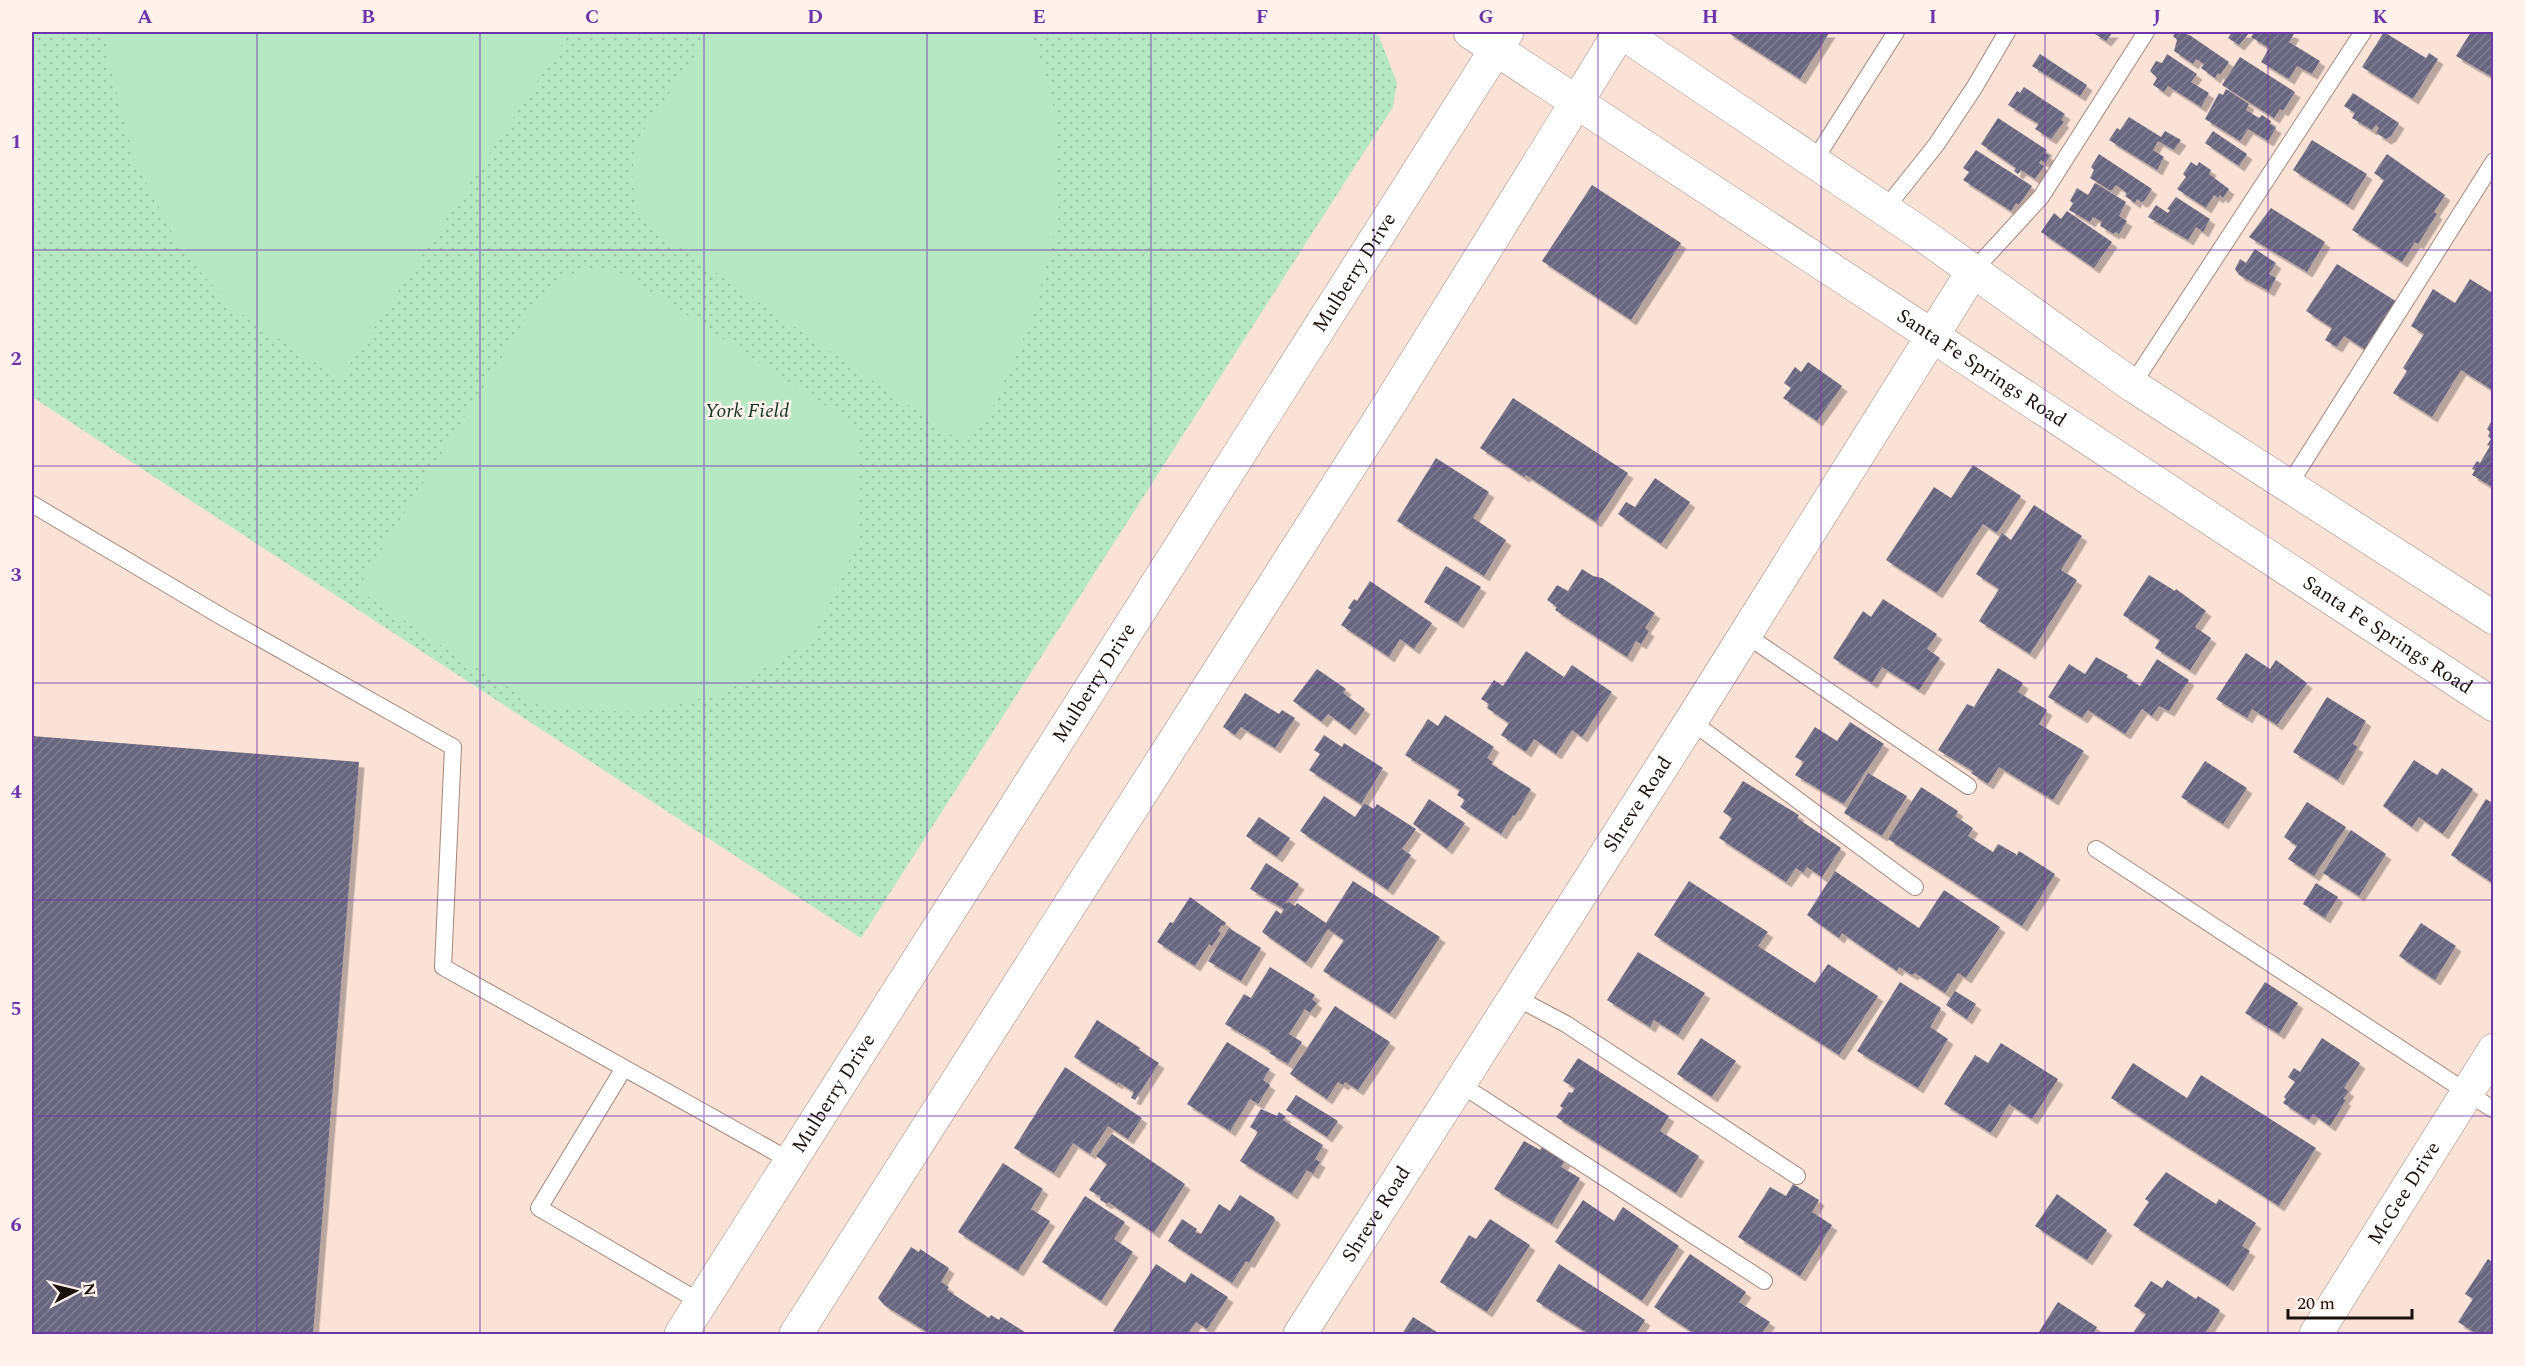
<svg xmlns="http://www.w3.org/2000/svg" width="2525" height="1366" viewBox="0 0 2525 1366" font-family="Spectral,serif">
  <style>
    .grass { fill: url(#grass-dots) }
    .garden { fill: #b6e8c3 }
    .building { fill: url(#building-hatch); filter: url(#shadow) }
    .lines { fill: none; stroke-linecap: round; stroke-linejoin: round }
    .service-casing { stroke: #a4877b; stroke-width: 18 }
    .minor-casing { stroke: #a4877b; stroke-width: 34 }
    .secondary-casing { stroke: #a4877b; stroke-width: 34 }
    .primary-casing { stroke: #a4877b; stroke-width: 34 }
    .service { stroke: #fff; stroke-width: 16 }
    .minor { stroke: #fff; stroke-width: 33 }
    .secondary { stroke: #fff; stroke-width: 33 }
    .primary { stroke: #fff; stroke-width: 33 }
    .grid { fill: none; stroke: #6e35ab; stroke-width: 1.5; stroke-opacity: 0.55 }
    .labels { text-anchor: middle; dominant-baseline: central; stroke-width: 5; stroke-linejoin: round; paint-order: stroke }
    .street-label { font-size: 20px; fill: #1b110c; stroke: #fff2ec }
    .park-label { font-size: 20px; font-style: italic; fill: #11361e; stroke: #fff2ec }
    .neatline { fill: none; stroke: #6e35ab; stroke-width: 2 }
    .grid-label { font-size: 20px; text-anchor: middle; font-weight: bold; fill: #6e35ab }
  </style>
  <defs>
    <pattern id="grass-dots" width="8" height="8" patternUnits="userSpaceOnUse" patternTransform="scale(1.5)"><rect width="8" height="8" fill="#b6e8c3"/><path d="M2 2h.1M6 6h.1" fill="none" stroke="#9cc6a6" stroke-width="1.8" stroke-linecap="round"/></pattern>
    <pattern id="building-hatch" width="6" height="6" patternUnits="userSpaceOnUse" patternTransform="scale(1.5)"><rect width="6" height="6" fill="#696680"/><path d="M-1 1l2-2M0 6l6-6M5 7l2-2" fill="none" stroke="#827f90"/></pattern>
    <filter id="shadow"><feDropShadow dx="5.5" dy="5.5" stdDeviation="0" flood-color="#0004"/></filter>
  </defs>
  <rect width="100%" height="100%" fill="#fbe2d7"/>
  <path class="grass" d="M32,32H1372L1379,36L1397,83L1393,107L861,938L32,397Z"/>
  <path class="garden" d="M105,32H570L340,379L235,310L181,250L135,161L108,60Z
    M711,32H1032L1054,108L1059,217L1032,319L995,403L965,444L666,238L639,211L632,181L635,143Z
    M611,268L632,279L858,427L860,537L812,640L722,694L640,712L545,709L460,658L357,589L536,302L554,281L577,272Z"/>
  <path class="building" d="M1727,32H1830L1800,79Z
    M2092,32H2113L2106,41Z
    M2176,32H2182L2191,36L2229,62L2220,75L2218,73L2215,78L2201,68L2204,64L2196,59L2193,64L2174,51L2177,40L2173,36Z
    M2227,32H2250L2239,45L2228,38L2231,34Z
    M2255,32H2290L2294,34L2289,42L2320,61L2312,74L2297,66L2289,79L2261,62L2269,48L2251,37Z
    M2384,32L2426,58L2429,53L2438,59L2413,99L2362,67Z
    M2471,32H2494V74L2492,77L2456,56Z
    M2040,54L2087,85L2080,96L2032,66Z
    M2167,54L2197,74L2191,82L2209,93L2201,107L2168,86L2164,92L2153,85L2157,78L2150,71L2156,61L2162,63Z
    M2240,57L2295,92L2283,111L2280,109L2274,118L2222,85Z
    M2024,87L2065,114L2061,120L2064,122L2051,139L2035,129L2039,124L2008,105L2017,91L2020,93Z
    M2226,89L2249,104L2246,110L2259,118L2262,115L2271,121L2270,124L2276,128L2268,141L2248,129L2240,141L2205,119L2219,93L2223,95Z
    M2353,93L2399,123L2391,136L2386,139L2376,133L2379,128L2376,125L2372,130L2352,118L2355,113L2344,106Z
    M2129,117L2161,137L2165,131L2181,140L2174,150L2158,141L2153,150L2164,157L2157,170L2109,140L2117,128L2120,130Z
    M1998,118L2047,150L2045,153L2050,156L2045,163L2041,160L2039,163L2044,166L2035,179L2021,170L2018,174L2014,171L2016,168L1981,144Z
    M2213,131L2247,154L2239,166L2205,143Z
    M2312,140L2367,174L2348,205L2293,170Z
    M1976,150L2032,186L2019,205L2016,203L2011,211L1963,180L1969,172L1963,168Z
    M2099,154L2152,189L2144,201L2141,202L2137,199L2135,203L2125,196L2127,193L2116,185L2111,191L2090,178L2094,170L2091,167Z
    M2387,154L2445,195L2434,212L2437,214L2418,244L2415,242L2402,262L2352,230L2384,180L2374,173Z
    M2191,162L2197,166L2199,162L2211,170L2209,174L2229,189L2223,198L2220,195L2218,198L2214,195L2206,208L2177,189L2186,177L2183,174Z
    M2095,183L2126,202L2119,216L2127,221L2119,234L2115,232L2114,234L2100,226L2102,222L2093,217L2090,222L2069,210L2073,203L2070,201L2077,188L2088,195Z
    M1592,185L1681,243L1631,320L1542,261Z
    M2176,197L2210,219L2203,232L2196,227L2188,240L2148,217L2156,205L2168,213L2170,210L2167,209Z
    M2271,208L2325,242L2307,272L2249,237Z
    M2067,211L2112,242L2094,268L2041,232L2054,213L2061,219Z
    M2255,249L2276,263L2269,274L2276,278L2269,291L2239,275L2235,269L2240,259L2246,263Z
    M2337,264L2397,302L2366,350L2344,336L2337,347L2325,340L2332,328L2306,311Z
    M2470,279L2494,294V391L2461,370L2432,417L2393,393L2407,371L2403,368L2424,334L2411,326L2433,289L2455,303Z
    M1808,362L1842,386L1817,421L1783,398L1791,388L1784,383L1795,367L1801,372Z
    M1513,398L1628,473L1596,522L1526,475L1524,477L1480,448Z
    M2491,422L2494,423V488L2472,475L2475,470L2472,469L2477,461L2480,463L2490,446L2487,445L2491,439L2488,436L2490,432L2487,429Z
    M1436,458L1489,492L1473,518L1506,540L1484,576L1397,521Z
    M1973,465L2021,496L1997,533L1983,524L1937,593L1886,560L1934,487L1951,498Z
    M1655,478L1690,502L1661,544L1618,514L1626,502L1635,507Z
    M2034,505L2082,536L2061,570L2077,580L2030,654L1979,621L1999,589L1976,574L2002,533L2011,540Z
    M1446,566L1481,587L1458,623L1424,602Z
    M1582,569L1593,576L1602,578L1655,613L1645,628L1649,631L1641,644L1636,641L1627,657L1555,610L1557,607L1547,600L1557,585L1568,591Z
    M2149,575L2175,591L2176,589L2206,611L2195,627L2211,638L2190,670L2155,648L2160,640L2123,615Z
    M1370,581L1432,623L1414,649L1400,639L1389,657L1341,625L1351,610L1348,608L1354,599L1357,601Z
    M1883,599L1937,634L1927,649L1940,658L1919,690L1882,667L1872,683L1833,658L1863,611L1871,617Z
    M1526,651L1564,677L1572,665L1612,692L1582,737L1572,730L1556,754L1534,739L1526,752L1501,735L1509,723L1487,708L1489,704L1481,699L1494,680L1503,686Z
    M2246,653L2270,669L2276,660L2307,683L2277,725L2252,709L2247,718L2216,699Z
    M2096,657L2128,675L2126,677L2140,686L2157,659L2189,680L2169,711L2159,706L2152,716L2142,709L2125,734L2088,710L2082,718L2048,697L2069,664L2085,674Z
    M1998,668L2023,683L2018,692L2047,710L2039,724L2084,751L2053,800L1999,767L1988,784L1971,773L1973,771L1938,750L1967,704L1974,707Z
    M1317,669L1346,689L1343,693L1365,709L1350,730L1328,714L1322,722L1293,701Z
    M1245,693L1279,714L1282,710L1295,718L1275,748L1241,727L1235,735L1223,727Z
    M2327,697L2366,721L2353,744L2358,747L2338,780L2293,752Z
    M1445,715L1494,747L1487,758L1493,762L1491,764L1531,789L1515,816L1513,815L1501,834L1460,807L1465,800L1457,795L1460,790L1405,755L1428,719L1438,726Z
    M1850,722L1884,744L1844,804L1795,775L1804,762L1795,757L1815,727L1837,741Z
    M1324,735L1342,747L1344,743L1383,768L1361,804L1309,770L1320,754L1314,750Z
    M32,736L359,762L313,1334H32Z
    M2414,760L2437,775L2442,768L2473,789L2443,834L2419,817L2412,827L2383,806Z
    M2205,761L2247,788L2223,824L2181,797Z
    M1868,773L1907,796L1882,836L1844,813Z
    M1743,781L1799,815L1797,818L1841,848L1822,877L1807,867L1803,873L1796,868L1786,882L1719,838L1732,818L1723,812Z
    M1921,787L1958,811L1955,816L1973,828L1968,836L1993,852L1998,844L2016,854V856L2019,851L2055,874L2022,926L1888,839Z
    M1324,796L1355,817L1364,803L1374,809L1377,804L1416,829L1402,849L1411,855L1388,890L1300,831Z
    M1429,799L1465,823L1447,849L1413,824Z
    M2486,799L2494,804V884L2451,855Z
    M2307,802L2346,827L2314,876L2288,859L2297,846L2284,837Z
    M1259,817L1290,838L1277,857L1246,836Z
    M2351,830L2386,854L2359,896L2323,873Z
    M1266,863L1299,884L1285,904L1289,902L1295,906L1297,903L1326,923L1353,881L1440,937L1390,1014L1323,971L1344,940L1328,929L1306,963L1262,932L1276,910L1281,914L1284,909L1250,889Z
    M1835,871L1919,928L1944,890L2000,927L1966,978L1958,973L1945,993L1915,973L1912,975L1899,967L1897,971L1842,933L1839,938L1807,915Z
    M1689,881L1768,932L1758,946L1815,983L1828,964L1878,996L1839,1055L1654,935Z
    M2316,883L2338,897L2325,918L2303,904Z
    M1190,897L1226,923L1224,926L1222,925L1218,931L1221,933L1212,946L1209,944L1195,966L1157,942L1170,922L1173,923Z
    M2421,923L2456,946L2435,980L2399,956Z
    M1229,928L1261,948L1241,981L1208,961Z
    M1638,952L1705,993L1678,1035L1654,1020L1650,1027L1607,1000Z
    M1270,967L1315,995L1312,999L1317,1003L1310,1013L1305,1009L1289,1034L1302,1042L1288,1064L1269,1053L1271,1051L1225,1024L1244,994L1251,998Z
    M1900,982L1941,1008L1930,1027L1948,1039L1918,1088L1857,1051Z
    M2265,982L2298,1003L2279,1034L2245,1013Z
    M1955,991L1976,1004L1967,1019L1946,1005Z
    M1335,1006L1390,1042L1358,1090L1345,1082L1343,1085L1338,1082L1327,1099L1290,1074Z
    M1097,1020L1140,1048L1139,1050L1159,1063L1135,1100L1131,1098L1134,1092L1118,1082L1117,1084L1074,1057Z
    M1701,1038L1736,1061L1712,1097L1677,1074Z
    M2322,1038L2360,1063L2344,1088L2349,1091L2343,1099L2346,1100L2330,1126L2313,1114L2309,1120L2283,1103L2286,1099L2284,1097L2295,1082L2288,1077L2294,1068L2300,1072Z
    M1227,1042L1270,1069L1263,1080L1270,1085L1258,1104L1250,1099L1230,1131L1187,1104Z
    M2001,1043L2058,1079L2032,1119L2009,1104L1991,1133L1944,1104L1975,1055L1988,1063Z
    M1578,1058L1669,1116L1660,1131L1699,1156L1676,1193L1556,1117L1563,1108L1560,1106L1569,1092L1572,1093L1575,1088L1563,1081Z
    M2133,1063L2187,1098L2201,1075L2316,1148L2279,1206L2111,1098Z
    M1065,1067L1142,1118L1128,1139L1108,1126L1090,1154L1073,1143L1054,1173L1014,1148Z
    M1296,1095L1338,1121L1327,1137L1286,1110Z
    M1261,1109L1277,1116L1279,1112L1286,1117L1283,1120L1323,1145L1315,1159L1320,1162L1313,1174L1307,1170L1292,1194L1240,1161L1258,1132L1250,1127Z
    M1112,1134L1185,1184L1154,1233L1108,1202L1107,1204L1100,1200L1101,1197L1089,1190L1107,1164L1096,1156Z
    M1524,1141L1540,1150L1542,1147L1565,1161L1561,1167L1580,1178L1552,1224L1494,1189Z
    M1003,1163L1043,1189L1031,1209L1050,1221L1018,1271L958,1232Z
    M2166,1172L2216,1204L2219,1199L2256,1223L2242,1246L2250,1251L2228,1286L2133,1225L2149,1202L2145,1199Z
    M1793,1184L1819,1200L1812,1212L1832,1225L1800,1276L1738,1237L1770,1187L1786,1196Z
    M2057,1194L2107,1230L2087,1260L2035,1226Z
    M1240,1195L1274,1217L1275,1220L1249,1263L1246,1261L1232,1283L1168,1241L1182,1219L1197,1229L1195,1232L1201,1234L1219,1204L1230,1211Z
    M1085,1196L1125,1222L1114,1239L1133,1252L1101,1301L1042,1262Z
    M1583,1200L1614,1221L1623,1207L1679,1246L1642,1301L1555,1242Z
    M1490,1219L1530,1245L1487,1312L1440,1282L1469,1235L1476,1239Z
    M911,1247L919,1252L920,1249L949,1268L941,1282L949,1287L947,1290L989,1318L991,1315L999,1320L1001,1317L1028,1334H930L884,1305L878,1298Z
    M1690,1254L1746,1292L1739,1302L1770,1322L1761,1334H1695L1654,1307Z
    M2488,1259L2494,1263V1334H2477L2458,1322L2473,1299L2465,1294Z
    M1156,1264L1185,1283L1191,1273L1228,1297L1207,1329L1196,1322L1188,1334H1118L1113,1331Z
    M1559,1264L1645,1320L1636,1334H1589L1536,1301Z
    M2167,1280L2196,1299L2198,1296L2220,1310L2205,1334H2132L2146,1314L2134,1306L2151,1281L2162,1288Z
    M2058,1302L2097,1327L2093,1334H2043L2039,1332Z
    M1413,1317L1440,1334H1402Z"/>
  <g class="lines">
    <g class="service-casing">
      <path id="service" d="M1814,161L1896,32
        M1885,209L1936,145L1974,88L2007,32
        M1973,271L2041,197L2146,32
        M2132,385L2363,32
        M2289,485L2494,161
        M32,504L224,618L453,747L443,967L791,1161
        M1746,635L1968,786
        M1691,721L1915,887
        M2096,849L2494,1110
        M1515,997L1566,1024L1797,1176
        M624,1068L539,1208L702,1303
        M1460,1084L1764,1281"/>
    </g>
    <g class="minor-casing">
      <g id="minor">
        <path id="s1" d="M1300,1334L1691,721L1973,271"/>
        <path id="s2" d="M2316,1334L2494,1050"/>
      </g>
    </g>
    <g class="secondary-casing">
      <g id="secondary">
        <path id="s3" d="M1470,32L2494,705"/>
        <path d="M1621,32L1923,235L2132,385L2494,618"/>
      </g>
    </g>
    <g class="primary-casing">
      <g id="primary">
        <path id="s4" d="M681,1334L1507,32"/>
        <path d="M796,1334L1392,400L1620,32"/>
      </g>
    </g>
    <use href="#service" class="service"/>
    <use href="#minor" class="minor"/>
    <use href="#secondary" class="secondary"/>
    <use href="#primary" class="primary"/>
  </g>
  <path class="grid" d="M257,32V1334M480,32V1334M704,32V1334M927,32V1334M1151,32V1334M1374,32V1334M1598,32V1334M1821,32V1334M2045,32V1334M2268,32V1334M32,250H2494M32,466H2494M32,683H2494M32,900H2494M32,1116H2494"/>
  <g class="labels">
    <g class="street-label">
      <text stroke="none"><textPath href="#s4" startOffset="1257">Mulberry Drive</textPath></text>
      <text stroke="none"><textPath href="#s3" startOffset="612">Santa Fe Springs Road</textPath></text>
      <text stroke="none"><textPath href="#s3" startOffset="1098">Santa Fe Springs Road</textPath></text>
      <text stroke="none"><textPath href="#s4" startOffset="771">Mulberry Drive</textPath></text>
      <text stroke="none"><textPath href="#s1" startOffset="628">Shreve Road</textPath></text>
      <text stroke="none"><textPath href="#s4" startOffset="285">Mulberry Drive</textPath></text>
      <text stroke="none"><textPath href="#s2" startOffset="166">McGee Drive</textPath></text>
      <text stroke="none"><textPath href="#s1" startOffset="142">Shreve Road</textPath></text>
    </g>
    <g class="park-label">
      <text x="747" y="411">York Field</text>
    </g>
  </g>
  <rect width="2525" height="1366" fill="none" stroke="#fff2ec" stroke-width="66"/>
  <g transform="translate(75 1291) rotate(83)" stroke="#fff2ec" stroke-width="4.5" paint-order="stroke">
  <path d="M0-4.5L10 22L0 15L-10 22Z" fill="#1b110c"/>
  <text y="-9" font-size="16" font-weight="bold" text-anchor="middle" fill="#1b110c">N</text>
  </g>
  <path d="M2288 1309v9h124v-9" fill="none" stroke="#1b110c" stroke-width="3"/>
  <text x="2297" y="1309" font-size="18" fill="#1b110c" stroke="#fff2ec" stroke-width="4.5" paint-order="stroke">20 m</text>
  <rect x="33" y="33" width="2459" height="1300" class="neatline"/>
  <g class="grid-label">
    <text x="145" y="23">A</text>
    <text x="368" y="23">B</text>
    <text x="592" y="23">C</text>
    <text x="815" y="23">D</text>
    <text x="1039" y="23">E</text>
    <text x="1262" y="23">F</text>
    <text x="1486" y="23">G</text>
    <text x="1710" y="23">H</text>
    <text x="1933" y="23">I</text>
    <text x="2157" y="23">J</text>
    <text x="2380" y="23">K</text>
    <text x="16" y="148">1</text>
    <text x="16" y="365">2</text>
    <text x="16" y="581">3</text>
    <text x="16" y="798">4</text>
    <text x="16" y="1015">5</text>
    <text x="16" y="1231">6</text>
  </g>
</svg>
